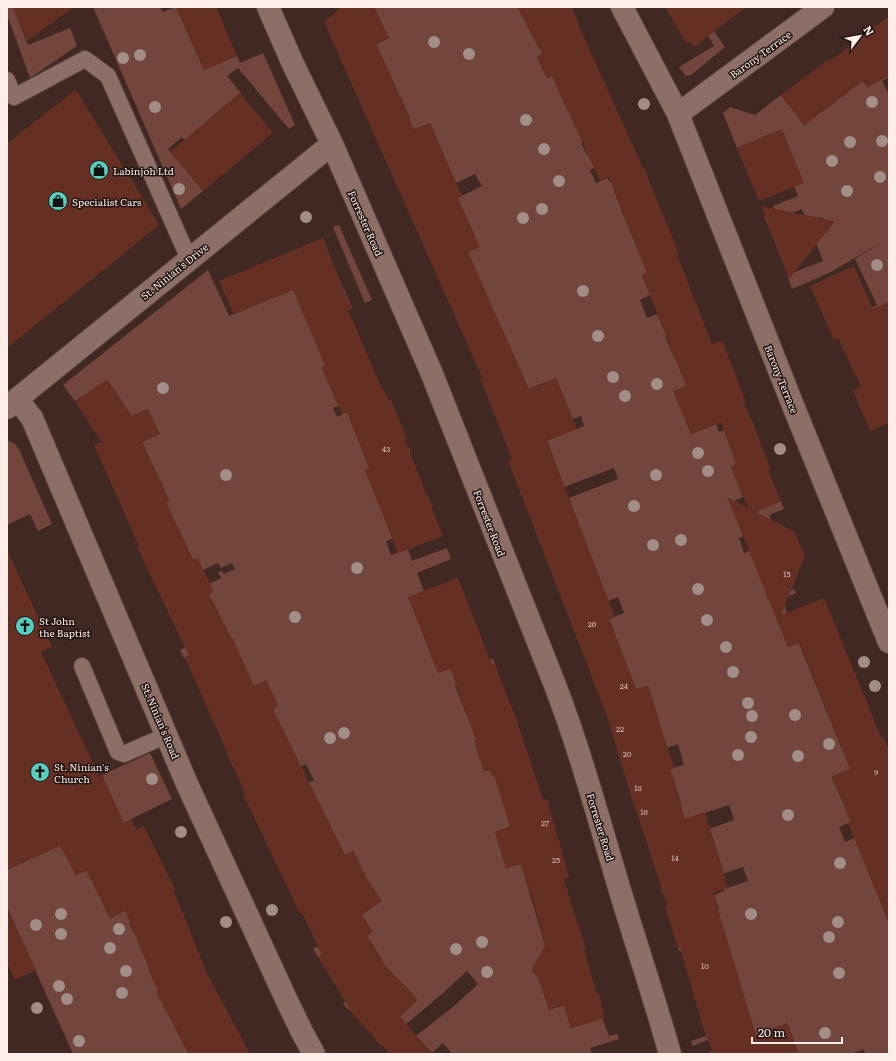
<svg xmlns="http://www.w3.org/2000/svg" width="896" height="1061" viewBox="0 0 896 1061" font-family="Literata,serif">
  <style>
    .green { fill: #72463c }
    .building { fill: #662f23 }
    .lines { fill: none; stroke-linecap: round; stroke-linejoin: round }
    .service-casing { stroke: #5b453f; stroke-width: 18 }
    .minor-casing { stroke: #5b453f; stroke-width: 24 }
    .service { stroke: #8e6f68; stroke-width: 16 }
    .minor { stroke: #8e6f68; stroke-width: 22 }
    .tree { fill: #a28d87 }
    .labels { text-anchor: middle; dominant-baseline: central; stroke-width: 3; stroke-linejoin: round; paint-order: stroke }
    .number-label { font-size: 8px; fill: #d8beb7 }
    .street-label { font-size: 10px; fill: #feede8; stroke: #201411 }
    .poi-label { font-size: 10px; fill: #feede8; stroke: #201411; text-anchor: start }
  </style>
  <rect width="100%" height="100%" fill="#412822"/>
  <path class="green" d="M7,7H13L28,45L70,28L77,46L30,78L7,15Z
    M93,7H160L163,12L176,7L204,70L237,56L240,63L263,53L295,125L289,129L238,68L227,76L241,93L216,113L194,151L182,137L168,149L203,191L181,209Z
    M374,7H517L564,44L537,57L547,78L559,72L567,88L559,92L568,111L587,103V140L581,143L587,155L596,151L602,164L590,170L596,183L608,178L610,182L644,168L648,178L614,191L645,268L679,260L642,275L650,295L640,300L647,318L657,314L663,328L702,321L665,336L675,359L687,354L698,381L674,391L691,434L716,424L719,432L751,419L761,444L733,455L736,464L731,467L743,497L730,503L737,520L781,501L784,509L769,515L773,525L739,538L744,553L758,548L764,587L768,599L794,589L796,593L782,599L787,613L776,617L788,647L799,643L841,747L879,733L881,738L857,747L864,764L832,777L851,822L839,827L845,842L880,828L889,888V1054H865L864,1049L851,1054H785L788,1023L758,1034L762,1045L742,1054H705L733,1044L729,1032L692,1046L691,1041L706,1036L702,1022L747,1008L726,938L680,952L678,948L709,914L719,910L714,895L724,891V889L748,881L743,867L663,894L661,887L722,868L713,838L698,843L695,834L734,820L729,805L677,822L672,806L681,803L670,769L684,765L678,744L664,749L657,714L648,686L636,689L609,619L624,613L618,597L596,606L584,538L569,498L618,479L614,468L564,487L547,440L584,426L581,416L539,431L566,403L556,378L523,391L466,253L479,247L441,206L482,186L475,174L441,190V149L430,123L411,131L409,116L381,55L374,45L389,38Z
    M692,7L703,15L725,47L691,75L686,76L679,67L714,46Z
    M889,75V77L882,81L889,95V311L844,320L877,305L855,259L882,242L831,272L792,289L787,275L823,261L814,238L826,233L830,228L825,219L819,217L807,221L802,209L767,223L764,216L775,211L773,206L798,196L772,133L737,148L723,113L730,107L755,115L781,95L804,125L851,90L861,78L868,87Z
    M339,225L372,300L365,303L333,227Z
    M208,270L229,316L307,284L315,302L344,289L352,308L309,327L321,337L339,406L333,408L337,417L347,412L368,463L410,448V452L365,470L382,512L427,495L432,507L397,519L403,535L386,541L391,555L408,549L412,561L447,548L451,559L417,573L424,591L409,597L438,673L453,667L493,659L495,664L458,678L459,683L455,685L467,716L472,714L473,719L511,706L517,721L478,734L480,739L474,741L484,771L490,770L492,776L531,763L510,827L495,832L506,868L521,864L549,959L533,967L535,974L538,976L549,1010L564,1005L571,1028L602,1018L609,1036L617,1034L619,1039L590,1048L592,1054H452L443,1043L432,1053L418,1038L403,1046L453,1007L478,984L467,971L442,994L381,1045L376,1040L411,1006L405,1000L412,993L390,971L349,1010L343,1004L369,984L382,959L372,944L344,941L318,957L313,949L362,918L344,911L359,862L353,851L329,863L330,825L309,783L314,780L306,764L300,767L288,742L233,767L229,759L276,738L265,712L278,706L266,680L244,692L232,637L184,658L180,650L187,646L216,608L209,594L213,592L209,584L221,578L218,572L222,571L224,574L235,569L232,563L221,568L218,563L203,570L197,558L193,560L166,502L169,500L142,442L159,434L148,409L111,426L124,404L107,380L75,401L63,385Z
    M7,440L15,444L19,449L52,524L38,531L30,514L7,525Z
    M150,753L172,799L109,830L114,841L70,864L76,875L97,865L121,901L105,909L110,918L126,910L135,920L129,922L133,932L144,928L159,965L149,970L153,980L160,977L186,1028L177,1032L189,1054H73L7,907V870L121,817L102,775Z"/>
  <path class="building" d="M13,7H74L27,41Z
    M176,7H216L237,56L204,70Z
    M341,7H374L389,38L376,43L414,129L430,123L462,196L458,198L480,247L468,252L529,389L556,378L577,429L547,441L615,617L609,619L636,689L648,686L674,768L670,769L685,819L705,812L728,888L713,893L756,1035L788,1023L799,1054H711V1050H712L703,1027L680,948H678L665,906L667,905L636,810H635L607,716L508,461L512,459L480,378L482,377L324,22Z
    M517,7H571L579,23L578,24L649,181L673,239L679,255H677L712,344L722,340L746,402L744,403L771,469L768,470L781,501L756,512L795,532L805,556L781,615L824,598L872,715L881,738L883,737L889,750V921H888L848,823L851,822L832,776L850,769L800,643L788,647L727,497L748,508L731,467L736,464L721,422L691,434L673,391L686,386L642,275L647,273L609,177L600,181L552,76L547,78L537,57L542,54Z
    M665,7H746L694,47L691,41L687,44Z
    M889,16V75L868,87L864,80L804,125L781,95L829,59L830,61Z
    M76,90L159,225L7,348V143Z
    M240,93L273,133L203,191L170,152Z
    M782,129L804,183L759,201L737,148Z
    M761,206L835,221L789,279L767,223H768Z
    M323,238L351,308L348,310L382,389L383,388L388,400L391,399L407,439L405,440L443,536L398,553L365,470L369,468L347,412L342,414L321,367L325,365L293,290L234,314L219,281Z
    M854,266L873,309L889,302V423L870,431L853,390L861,387L838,338L834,340L810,286Z
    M107,380L132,416L148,409L160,434L142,442L169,501L166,502L193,560L197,558L210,584L213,592L209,594L231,637H232L254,686L266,680L278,706L273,709L345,855L353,851L370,884L382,901L362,915L373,932L367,936L385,965L418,1000L400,1017L432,1054H390L349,1010L350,1009L318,957L322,955L302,913L300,914L291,895L243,794L245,793L185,658L189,656L137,547L139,546L94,445L101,442L75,401Z
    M7,550L52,647L41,652L99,776L102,775L124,823L131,819L137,830L144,826L175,889H173L207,973L250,1054H189L156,992L158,991L125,910L110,918L86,870L76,875L60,846L7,870Z
    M458,578L492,665L495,664L520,730L543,800L547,799L569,877L564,879L572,907L586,949L584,950L597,994L599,993L605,1018L571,1028L564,1005L549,1010L537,975L531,971L545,945L532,895H531L521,864L506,868L495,832L510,827L494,775L492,776L490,770L484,771L474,741L476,740L450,668L438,673L408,597Z
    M7,908L36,970L15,980L7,963Z"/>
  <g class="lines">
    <g class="service-casing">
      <path id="service" d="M7,80L14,97L85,59L108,76L189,259
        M82,666L118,752L124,754L167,735"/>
    </g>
    <g class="minor-casing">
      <path id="minor" d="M268,7L293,64L332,144L432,374L555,685C581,753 600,824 621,894C637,947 655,1000 670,1054
        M622,7L678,114L792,403L889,642
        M678,114L823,7
        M17,399L332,144
        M7,408L17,399L32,418L187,784L287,1001L302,1032L314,1054"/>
    </g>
    <use href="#service" class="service"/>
    <use href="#minor" class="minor"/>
  </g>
  <g class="tree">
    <circle cx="434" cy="42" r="6"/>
    <circle cx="469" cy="54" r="6"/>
    <circle cx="140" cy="55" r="6"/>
    <circle cx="123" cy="58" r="6"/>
    <circle cx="872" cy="102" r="6"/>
    <circle cx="644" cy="104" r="6"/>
    <circle cx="155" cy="107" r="6"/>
    <circle cx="526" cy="120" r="6"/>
    <circle cx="882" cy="141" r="6"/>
    <circle cx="850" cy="142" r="6"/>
    <circle cx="544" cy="149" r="6"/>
    <circle cx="832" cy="161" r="6"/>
    <circle cx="880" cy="177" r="6"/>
    <circle cx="559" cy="181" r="6"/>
    <circle cx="179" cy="189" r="6"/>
    <circle cx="847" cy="191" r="6"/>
    <circle cx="542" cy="209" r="6"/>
    <circle cx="306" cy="217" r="6"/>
    <circle cx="523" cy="218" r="6"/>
    <circle cx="877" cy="265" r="6"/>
    <circle cx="583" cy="291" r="6"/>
    <circle cx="598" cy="336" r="6"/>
    <circle cx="613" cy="377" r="6"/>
    <circle cx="657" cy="384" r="6"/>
    <circle cx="163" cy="388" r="6"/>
    <circle cx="625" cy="396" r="6"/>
    <circle cx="780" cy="449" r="6"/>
    <circle cx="698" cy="453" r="6"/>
    <circle cx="708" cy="471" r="6"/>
    <circle cx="226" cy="475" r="6"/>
    <circle cx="656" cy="475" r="6"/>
    <circle cx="634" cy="506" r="6"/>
    <circle cx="681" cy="540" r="6"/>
    <circle cx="653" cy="545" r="6"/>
    <circle cx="357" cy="568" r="6"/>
    <circle cx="698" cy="589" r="6"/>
    <circle cx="295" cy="617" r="6"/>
    <circle cx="707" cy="620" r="6"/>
    <circle cx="726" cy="647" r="6"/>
    <circle cx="864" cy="662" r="6"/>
    <circle cx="733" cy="672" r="6"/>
    <circle cx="875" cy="686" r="6"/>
    <circle cx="748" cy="703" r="6"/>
    <circle cx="795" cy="715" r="6"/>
    <circle cx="752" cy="716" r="6"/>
    <circle cx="344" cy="733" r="6"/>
    <circle cx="751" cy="737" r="6"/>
    <circle cx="330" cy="738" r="6"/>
    <circle cx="829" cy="744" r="6"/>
    <circle cx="738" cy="755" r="6"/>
    <circle cx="798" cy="756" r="6"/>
    <circle cx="152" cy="779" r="6"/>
    <circle cx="788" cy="815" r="6"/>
    <circle cx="181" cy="832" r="6"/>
    <circle cx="840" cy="863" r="6"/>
    <circle cx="272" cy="910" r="6"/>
    <circle cx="61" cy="914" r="6"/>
    <circle cx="751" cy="914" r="6"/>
    <circle cx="226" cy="922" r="6"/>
    <circle cx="838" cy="922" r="6"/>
    <circle cx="36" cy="925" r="6"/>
    <circle cx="119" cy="929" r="6"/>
    <circle cx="61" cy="934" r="6"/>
    <circle cx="829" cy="937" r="6"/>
    <circle cx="482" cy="942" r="6"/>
    <circle cx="110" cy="948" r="6"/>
    <circle cx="456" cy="949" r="6"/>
    <circle cx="126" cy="971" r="6"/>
    <circle cx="487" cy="972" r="6"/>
    <circle cx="839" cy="973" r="6"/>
    <circle cx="59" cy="986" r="6"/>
    <circle cx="122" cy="993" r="6"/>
    <circle cx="67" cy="999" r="6"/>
    <circle cx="37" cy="1008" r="6"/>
    <circle cx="825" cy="1033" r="6"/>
    <circle cx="79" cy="1041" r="6"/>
  </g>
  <defs>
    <g id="shop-disc" transform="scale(1)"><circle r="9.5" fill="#58cebf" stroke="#201411"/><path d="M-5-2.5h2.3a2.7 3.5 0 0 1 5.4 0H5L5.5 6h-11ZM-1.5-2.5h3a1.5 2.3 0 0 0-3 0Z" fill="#111"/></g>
    <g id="church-disc" transform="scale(1)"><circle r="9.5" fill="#58cebf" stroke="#201411"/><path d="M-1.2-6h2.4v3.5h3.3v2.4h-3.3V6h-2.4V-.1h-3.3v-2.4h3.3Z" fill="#111"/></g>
  </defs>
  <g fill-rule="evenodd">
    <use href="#shop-disc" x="99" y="170"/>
    <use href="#shop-disc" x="58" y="201"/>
    <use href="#church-disc" x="25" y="626"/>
    <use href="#church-disc" x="40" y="772"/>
  </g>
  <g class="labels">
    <g class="number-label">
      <text x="386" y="448">43</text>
      <text x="787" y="573">15</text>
      <text x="592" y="623">26</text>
      <text x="624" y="685">24</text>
      <text x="620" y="728">22</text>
      <text x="627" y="753">20</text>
      <text x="876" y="771">9</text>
      <text x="638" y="787">18</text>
      <text x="644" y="811">16</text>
      <text x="545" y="822">27</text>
      <text x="675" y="857">14</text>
      <text x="556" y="859">25</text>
      <text x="705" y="965">10</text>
    </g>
    <g class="street-label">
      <text transform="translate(760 54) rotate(-36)">Barony Terrace</text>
      <text transform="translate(366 223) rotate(66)">Forrester Road</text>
      <text transform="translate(174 271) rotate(-39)">St. Ninian's Drive</text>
      <text transform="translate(782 379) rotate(68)">Barony Terrace</text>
      <text transform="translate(490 523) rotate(69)">Forrester Road</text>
      <text transform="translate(161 721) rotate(67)">St. Ninian's Road</text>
      <text transform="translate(601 827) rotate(73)">Forrester Road</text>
    </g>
    <g class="poi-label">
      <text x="113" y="170">Labinjoh Ltd</text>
      <text x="72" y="201">Specialist Cars</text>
      <text x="39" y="620">St John<tspan x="39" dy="12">the Baptist</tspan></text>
      <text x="54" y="766">St. Ninian's<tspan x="54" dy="12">Church</tspan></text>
    </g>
  </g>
  <rect width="896" height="1061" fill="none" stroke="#feede8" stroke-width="16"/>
  <g transform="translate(860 36) rotate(58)" stroke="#201411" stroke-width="3" paint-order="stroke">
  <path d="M0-3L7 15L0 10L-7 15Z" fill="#feede8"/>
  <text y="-6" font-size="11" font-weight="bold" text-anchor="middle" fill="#feede8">N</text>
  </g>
  <path d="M752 1037v6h90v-6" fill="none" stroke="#feede8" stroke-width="2"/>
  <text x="758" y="1037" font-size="12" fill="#feede8" stroke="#201411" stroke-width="3" paint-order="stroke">20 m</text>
</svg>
